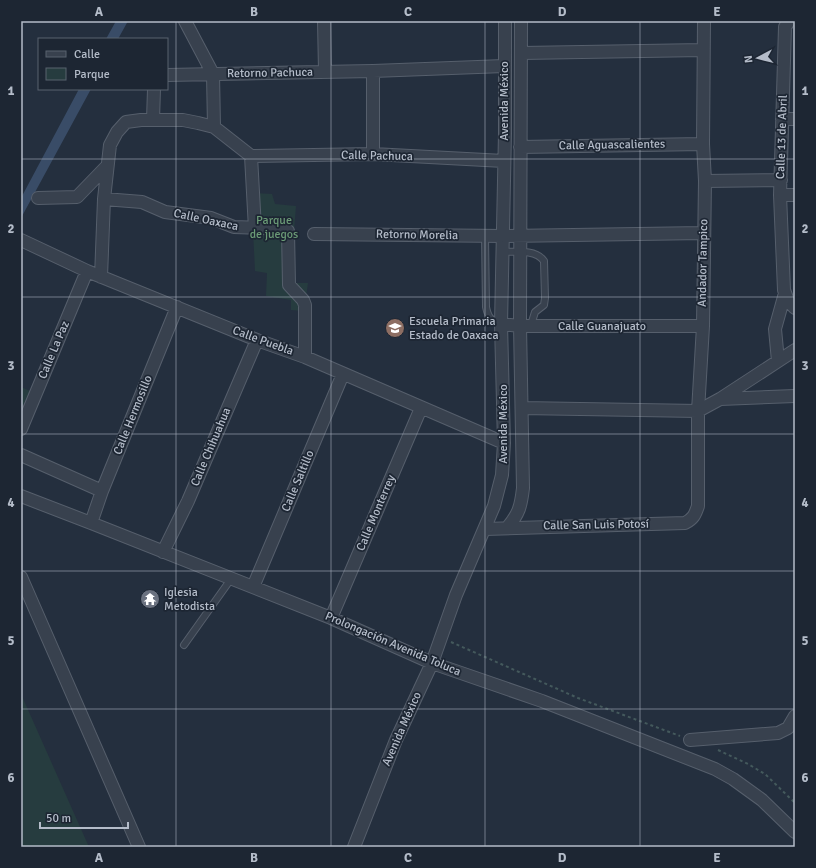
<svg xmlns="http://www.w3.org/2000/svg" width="816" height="868" viewBox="0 0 816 868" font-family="Signika,sans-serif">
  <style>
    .green { fill: #263c3f }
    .water { fill: #394c67 }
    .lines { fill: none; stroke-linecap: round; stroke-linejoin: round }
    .lane-casing { stroke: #565f6c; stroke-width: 8 }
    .street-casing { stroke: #565f6c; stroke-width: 14 }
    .path { stroke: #44595c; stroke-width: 2; stroke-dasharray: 3 3; stroke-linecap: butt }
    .lane { stroke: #38414e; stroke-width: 6 }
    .street { stroke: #38414e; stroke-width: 12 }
    .grid { fill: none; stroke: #b4bcc9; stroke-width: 1; stroke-opacity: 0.55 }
    .labels { text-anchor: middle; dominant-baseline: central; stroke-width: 3.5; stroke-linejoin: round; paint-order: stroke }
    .street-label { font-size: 12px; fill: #b4bcc9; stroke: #1d2633 }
    .park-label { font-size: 12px; fill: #6b9a76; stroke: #1d2633 }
    .poi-label { font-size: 12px; fill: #b4bcc9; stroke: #1d2633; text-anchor: start }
    .neatline { fill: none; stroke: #b4bcc9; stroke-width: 1.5 }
    .grid-label { font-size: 13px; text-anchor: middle; font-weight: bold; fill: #b4bcc9 }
  </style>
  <rect width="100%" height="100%" fill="#242f3e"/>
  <path class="green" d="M254,193L272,194L275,204L296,206L290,283H308L304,311L291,310V300L266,296L267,273L255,271L253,231Z
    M21,387L30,391L21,410Z
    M21,694L89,847H21Z"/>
  <path class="water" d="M116,21H128L118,39H106Z
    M79,89H91L21,218V198Z"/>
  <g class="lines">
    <g class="lane-casing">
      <path id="lane" d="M485,236L486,307C488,317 491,321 501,324
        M502,252C515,252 536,249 544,261L545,298L544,305L535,312L531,325
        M184,645L231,579"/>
    </g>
    <g class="street-casing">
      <path id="street" d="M185,21L213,74L214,127
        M324,21L325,71
        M789,21L785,27L780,195L784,290L788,301L795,308
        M522,53L703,50
        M167,75L373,71L504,66
        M782,119H795
        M153,120L154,89
        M520,147L703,144
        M373,154V71
        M251,156L373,154L504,161
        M705,181L781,180
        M780,195H795
        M38,198L77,197L107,166
        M104,199L142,202L165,212L211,218L234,227L285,229L288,231L289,285L303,300L305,305V357
        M314,234L503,236L703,233
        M21,240L87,271L257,340L305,357L504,443
        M101,277L104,199L110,145L117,132L126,122L141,120H183L198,123L214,127L251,156L255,229
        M501,324L520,326H703
        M778,361L775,329L785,293
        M720,399L795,396
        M522,408L698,411L720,399L795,350
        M21,429L87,271
        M21,455L102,491
        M21,496L91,523L331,618L432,663L542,701L715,769L733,779L762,800L795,832
        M91,523L102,491L177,307
        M507,528C519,514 521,506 523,488L520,326L521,21
        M485,529L685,523C693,519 695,515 698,506V411L703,326L705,181L703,144L704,21
        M163,552L188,501L257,340
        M21,577L139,847
        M253,587L343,374
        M331,618L421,408
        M690,740L778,733L788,728L795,716
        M354,847L396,740L432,663L456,595L494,506L502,475L504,443L501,324L505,133V21"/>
    </g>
    <path class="path" d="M451,642L578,698L680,736
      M718,750L748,764L765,774L795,803"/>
    <use href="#lane" class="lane"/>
    <use href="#street" class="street"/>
  </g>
  <path class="grid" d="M176,21V847M331,21V847M485,21V847M640,21V847M21,159H795M21,297H795M21,434H795M21,571H795M21,709H795"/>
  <defs>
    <g id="school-disc" transform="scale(1)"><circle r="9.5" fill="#8d6e63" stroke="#1d2633"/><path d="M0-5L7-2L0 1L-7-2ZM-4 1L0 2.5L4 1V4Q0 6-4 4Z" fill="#fff"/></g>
    <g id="temple-disc" transform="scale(1)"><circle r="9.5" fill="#6b7280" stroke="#1d2633"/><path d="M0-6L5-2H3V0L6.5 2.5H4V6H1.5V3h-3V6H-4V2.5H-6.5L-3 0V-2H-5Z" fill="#fff"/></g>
  </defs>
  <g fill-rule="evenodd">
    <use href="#school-disc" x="395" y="328"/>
    <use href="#temple-disc" x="150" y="599"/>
  </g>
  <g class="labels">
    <g class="street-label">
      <text transform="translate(270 73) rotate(-1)">Retorno Pachuca</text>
      <text transform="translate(504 101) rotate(-90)">Avenida México</text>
      <text transform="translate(782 137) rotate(-88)">Calle 13 de Abril</text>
      <text transform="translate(612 145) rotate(-1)">Calle Aguascalientes</text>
      <text transform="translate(377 156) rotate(1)">Calle Pachuca</text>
      <text transform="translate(206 220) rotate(12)">Calle Oaxaca</text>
      <text transform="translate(417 235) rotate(1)">Retorno Morelia</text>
      <text transform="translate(703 263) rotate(-89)">Andador Tampico</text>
      <text x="602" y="326">Calle Guanajuato</text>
      <text transform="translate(263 341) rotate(20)">Calle Puebla</text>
      <text transform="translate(54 350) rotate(-67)">Calle La Paz</text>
      <text transform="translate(133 415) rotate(-68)">Calle Hermosillo</text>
      <text transform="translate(503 424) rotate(-90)">Avenida México</text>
      <text transform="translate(211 447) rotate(-67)">Calle Chihuahua</text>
      <text transform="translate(298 481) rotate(-67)">Calle Saltillo</text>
      <text transform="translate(376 513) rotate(-67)">Calle Monterrey</text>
      <text transform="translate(596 525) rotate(-1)">Calle San Luis Potosí</text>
      <text transform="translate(393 644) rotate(23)">Prolongación Avenida Toluca</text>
      <text transform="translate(402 729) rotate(-66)">Avenida México</text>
    </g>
    <g class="park-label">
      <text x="274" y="220">Parque<tspan x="274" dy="14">de juegos</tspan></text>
    </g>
    <g class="poi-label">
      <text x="409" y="321">Escuela Primaria<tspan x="409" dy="14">Estado de Oaxaca</tspan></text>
      <text x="164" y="592">Iglesia<tspan x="164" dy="14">Metodista</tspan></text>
    </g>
  </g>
  <rect width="816" height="868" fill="none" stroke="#1d2633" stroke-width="44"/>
  <rect x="38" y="38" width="130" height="52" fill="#1d2633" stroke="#59626f"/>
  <rect x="46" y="51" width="20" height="6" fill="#38414e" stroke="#59626f"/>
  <text x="74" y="58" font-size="12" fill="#b4bcc9">Calle</text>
  <rect x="46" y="68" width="20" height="12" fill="#263c3f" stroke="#59626f"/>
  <text x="74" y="78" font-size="12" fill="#b4bcc9">Parque</text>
  <g transform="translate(758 58) rotate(263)" stroke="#1d2633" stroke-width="3" paint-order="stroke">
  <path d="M0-3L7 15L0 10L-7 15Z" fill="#b4bcc9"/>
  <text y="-6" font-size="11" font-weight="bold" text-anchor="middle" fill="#b4bcc9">N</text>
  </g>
  <path d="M40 822v6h88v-6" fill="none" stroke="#b4bcc9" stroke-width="2"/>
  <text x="46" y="822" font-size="12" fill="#b4bcc9" stroke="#1d2633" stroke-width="3" paint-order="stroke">50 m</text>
  <rect x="22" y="22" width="772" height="824" class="neatline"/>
  <g class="grid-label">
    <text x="99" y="16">A</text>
    <text x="254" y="16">B</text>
    <text x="408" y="16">C</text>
    <text x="562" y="16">D</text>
    <text x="717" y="16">E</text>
    <text x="11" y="95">1</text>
    <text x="805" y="95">1</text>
    <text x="11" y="233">2</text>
    <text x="805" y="233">2</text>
    <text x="11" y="370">3</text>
    <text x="805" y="370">3</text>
    <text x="11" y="507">4</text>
    <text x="805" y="507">4</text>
    <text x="11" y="645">5</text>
    <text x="805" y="645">5</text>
    <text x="11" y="782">6</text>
    <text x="805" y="782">6</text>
    <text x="99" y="862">A</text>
    <text x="254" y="862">B</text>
    <text x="408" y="862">C</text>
    <text x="562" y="862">D</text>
    <text x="717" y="862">E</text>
  </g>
</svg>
